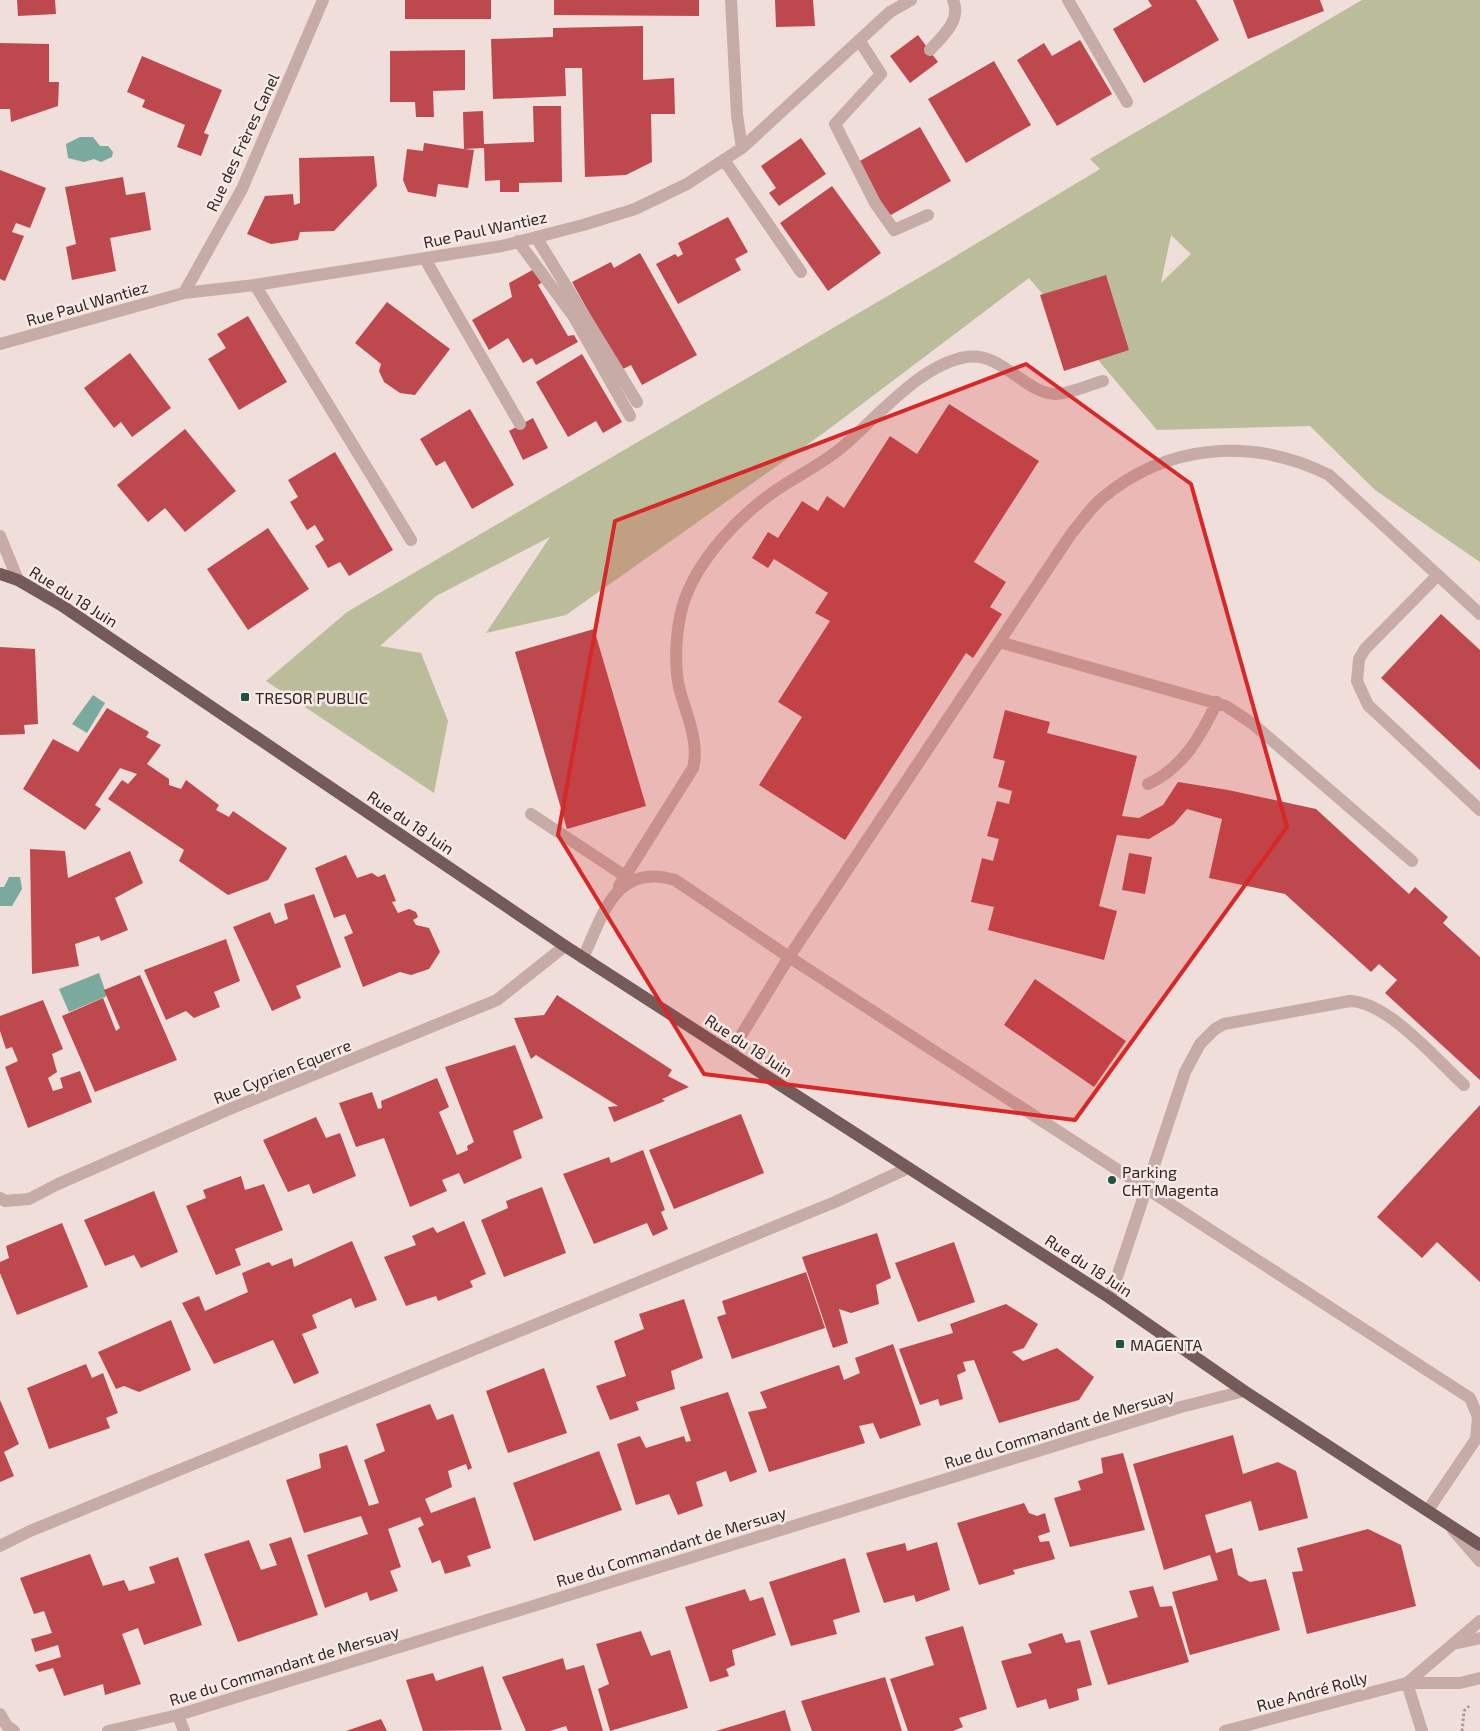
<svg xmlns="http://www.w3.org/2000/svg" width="1480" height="1731" viewBox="0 0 1480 1731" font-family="'Exo 2',sans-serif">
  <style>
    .green { fill: #bbbd9a; fill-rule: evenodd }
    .water { fill: #7aaa9e }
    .building { fill: #bd494e }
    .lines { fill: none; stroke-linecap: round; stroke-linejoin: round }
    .path { stroke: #b19590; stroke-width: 3; stroke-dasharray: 2.5 2.5; stroke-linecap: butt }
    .minor { stroke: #c6aba6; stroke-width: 12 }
    .major { stroke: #745a58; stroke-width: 12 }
    .marked { fill: #d62828; fill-opacity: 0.2; stroke: #d62828; stroke-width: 4; stroke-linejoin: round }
    .poi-dot { fill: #1f5146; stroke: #f7e9e5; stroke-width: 2 }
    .labels { text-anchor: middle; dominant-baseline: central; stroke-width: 5; stroke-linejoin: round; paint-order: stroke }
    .street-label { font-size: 16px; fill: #332726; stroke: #f7e9e5 }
    .poi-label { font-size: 16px; fill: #332726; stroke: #f7e9e5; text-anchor: start }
  </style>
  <rect width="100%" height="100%" fill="#efded9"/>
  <path class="green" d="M1362,0H1480V562L1375,490L1310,426L1157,430L1029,278L825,432L566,615L486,633L550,537L436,596L380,646L421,653L448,721L434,793L266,681L347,612L939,266L1100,169L1090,159ZM1171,235L1191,254L1161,283Z"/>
  <path class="water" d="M80,137H93L100,146H108L113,152L112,157L101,162L94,159L84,162L68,158L66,144Z
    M93,695L105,703L87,733L72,724Z
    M9,877H20L22,889L12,906H0V887H4Z
    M99,973L107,996L69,1012L59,989Z"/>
  <path class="building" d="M17,0H55L56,14L18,16Z
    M405,0H491V19H405Z
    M554,0H699V16L554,15Z
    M775,0H813L815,26L776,27Z
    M1148,0H1196L1219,40L1144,83L1113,29L1152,6Z
    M1233,0H1320L1324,11L1248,39Z
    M643,26V80L674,78L675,114H651L652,162L626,175L585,177L582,68H565L566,96L493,99L491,39L553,37V28Z
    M918,35L938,62L910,83L890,56Z
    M1080,40L1112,94L1057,126L1017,60L1044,43L1052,56Z
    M0,43L49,44V82H59L58,106L11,122L10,109H0Z
    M465,50V90L433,91L434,117H416L415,102H390V51Z
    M142,56L222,90L204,133L209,135L201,156L177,147L185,125L142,107L145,100L127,92Z
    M994,61L1031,125L966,163L928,99Z
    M533,106H561L562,182L519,183V192H500V180L485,181L484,148L464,149L474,150L468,188L438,184L436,197L408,192L403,180L407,149L423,151L424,143L464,149L463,112L483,111L484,144L534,142Z
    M920,127L951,181L889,216L858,162Z
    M801,138L826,174L779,206L769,193L776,188L761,166Z
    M374,156L377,186L334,231L300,232L298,240L271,244L247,234L265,196L293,194L294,205L300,203L299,158Z
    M0,170L46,188L30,228L16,223L12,232L24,236L5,281L0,279Z
    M123,177L126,195L145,192L151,230L110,238L116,271L72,280L66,247L76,244L65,187Z
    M832,186L881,253L828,291L780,223Z
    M728,217L748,252L735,259L741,270L678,304L656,264L675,254L678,257L683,254L678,243Z
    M640,253L697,355L642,385L631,365L621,370L572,282L611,262L614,268Z
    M536,268L544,281L538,285L568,336L574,335L578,342L536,365L532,358L523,363L508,338L489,350L472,320L512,297L509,283Z
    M1106,275L1129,350L1064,371L1040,295Z
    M387,302L450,349L415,395L400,393L384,382L379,371L381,364L355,343Z
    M248,316L287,382L239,410L208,359L226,348L217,334Z
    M130,353L171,408L132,437L121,422L114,428L84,388Z
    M582,354L622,422L603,433L596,421L568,437L536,382Z
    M949,404L1039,461L974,562L1006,582L990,607L1002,614L973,658L966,653L845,840L759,785L802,717L778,702L830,621L815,613L828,593L774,559L768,568L752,558L768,532L778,538L802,501L818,511L827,496L844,508L890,436L917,454Z
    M470,409L514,485L472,509L445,461L436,466L420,439Z
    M533,418L548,448L523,460L509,431Z
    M185,429L236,491L185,532L165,508L148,522L117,485Z
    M335,452L393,550L349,576L340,562L328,568L315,546L324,540L315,525L307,530L290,502L298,497L288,480Z
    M268,528L309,589L248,630L207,569Z
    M1441,614L1480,650V770L1381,678Z
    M594,629L646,806L567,829L515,652Z
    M0,647L35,649L38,724L24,725L25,734L0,735Z
    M107,708L149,732L146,737L161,745L147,764L169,779V785L181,789L186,780L219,805L216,810L229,817L233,811L287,848L268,880L228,895L179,861L184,850L108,799L122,780L128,784L137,774L120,768L95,805L101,809L85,830L23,789L53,739L78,752Z
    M1005,710L1050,722L1047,733L1137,756L1122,816L1139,818L1163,805L1178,782L1228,790L1316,809L1409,894L1415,887L1448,917L1443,923L1480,957V1080L1385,993L1397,980L1379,964L1371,972L1285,894L1209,878L1222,819L1187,809L1174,824L1149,839L1117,835L1099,906L1117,911L1104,960L988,930L994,907L971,902L982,858L993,861L999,839L987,836L997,801L1009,804L1012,791L998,787L1005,761L993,758Z
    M30,849L65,851L68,878L130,851L143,883L115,898L128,930L101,941L99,936L75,944L79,966L32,974Z
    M1129,853L1152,857L1145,894L1122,890Z
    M346,855L357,878L372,873L378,877L385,874L396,901L392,902L398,913L409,909L416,912L418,917L413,920L416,925L429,928L440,952L429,969L411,975L400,972L363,987L344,937L353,933L345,914L334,918L315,868Z
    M314,894L341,967L296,986L301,998L272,1011L233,927L270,912L275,924L288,919L284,904Z
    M226,939L240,981L214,992L220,1007L194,1018L186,1011L166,1020L144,970Z
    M140,975L177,1060L95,1092L62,1016L103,998L116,1031L120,1028L104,990Z
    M1035,979L1126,1041L1094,1087L1004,1025Z
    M557,995L672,1070L668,1076L689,1087L662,1099L665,1101L614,1122L608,1107L618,1106L536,1055L531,1059L514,1018L544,1015Z
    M43,1000L63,1049L52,1054L57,1072L48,1078L53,1091L63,1088L60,1078L80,1071L92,1102L28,1128L5,1067L18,1061L12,1047L6,1049L0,1031V1016Z
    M515,1045L543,1118L513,1131L522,1158L464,1184L459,1173L442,1180L447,1191L410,1207L384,1138L356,1147L339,1103L372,1092L378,1109L382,1108L381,1101L437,1078L449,1107L439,1112L457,1155L468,1150L467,1146L474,1142L445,1067Z
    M1480,1105V1282L1437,1242L1422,1258L1377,1217Z
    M741,1114L764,1173L674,1209L649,1150Z
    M316,1117L326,1138L340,1133L356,1176L313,1194L309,1184L288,1192L263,1140Z
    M643,1150L665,1210L661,1212L668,1229L653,1236L647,1223L594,1244L563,1174L609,1157L611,1163Z
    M241,1176L245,1190L264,1184L283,1230L235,1249L241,1265L216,1275L186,1206L206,1198L203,1190Z
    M542,1187L566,1253L504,1277L481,1220L508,1208L506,1201Z
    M154,1191L178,1252L141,1268L134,1255L105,1266L84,1220Z
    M464,1221L486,1274L470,1281L473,1287L438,1301L436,1296L406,1306L384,1257L416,1245L412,1236L433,1227L437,1233Z
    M62,1223L88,1287L17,1315L0,1273V1262L9,1258L6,1246Z
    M877,1233L891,1278L876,1285L879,1304L851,1313L839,1309L848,1343L833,1348L802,1257Z
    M352,1241L377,1300L355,1308L351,1298L312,1315L317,1328L302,1334L319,1373L294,1384L273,1340L214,1364L182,1303L199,1296L205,1311L248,1292L242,1273L269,1262L272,1266L292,1258L294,1267Z
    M954,1242L975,1302L918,1322L895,1263Z
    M806,1272L825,1328L732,1359L717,1317L726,1314L722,1301Z
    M684,1299L703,1358L671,1371L675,1389L636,1402L639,1410L610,1420L596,1386L626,1376L614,1341L644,1329L639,1314Z
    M1006,1304L1038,1324L1024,1348L1012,1352L1023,1361L1057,1348L1094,1377L1079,1400L999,1423L974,1360L963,1362L966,1371L957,1375L963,1399L940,1406L938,1399L920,1405L899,1349L953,1333L950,1324Z
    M171,1320L191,1370L139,1392L124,1386L116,1389L98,1352Z
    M893,1344L921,1425L880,1439L873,1423L859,1426L865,1443L769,1472L748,1412L767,1408L760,1392L839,1365L844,1380L860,1373L855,1358Z
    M86,1364L92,1378L103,1373L118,1413L106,1418L110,1428L49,1449L27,1388Z
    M544,1368L567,1433L508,1453L486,1391Z
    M728,1392L757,1472L730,1482L726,1471L696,1482L703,1506L678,1515L669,1494L636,1505L617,1444L640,1436L646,1448L684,1436L686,1442L691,1441L680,1407Z
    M0,1400L19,1444L4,1452L14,1476L0,1482Z
    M430,1404L437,1420L453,1414L472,1468L468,1470L466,1464L448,1471L452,1487L425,1499L431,1513L475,1497L491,1548L467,1556L471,1566L445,1574L440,1560L432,1563L418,1528L424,1525L420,1517L388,1529L401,1567L390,1571L398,1591L370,1601L367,1592L325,1608L307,1555L368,1534L361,1516L304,1533L286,1480L321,1468L319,1454L347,1445L369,1506L379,1503L364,1460L385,1451L376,1424Z
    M1233,1435L1243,1474L1278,1462L1296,1471L1308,1518L1259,1531L1251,1501L1205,1515L1216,1553L1232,1548L1238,1575L1250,1582L1266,1579L1280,1630L1190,1655L1172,1592L1218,1580L1210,1555L1164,1570L1133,1464Z
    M599,1451L622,1510L534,1541L513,1483Z
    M1123,1453L1145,1530L1070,1547L1054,1498L1081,1490L1078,1481L1103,1473L1101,1458Z
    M1024,1503L1029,1513L1037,1516L1045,1513L1050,1532L1038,1536L1040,1542L1049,1541L1055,1559L1013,1570L1015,1574L979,1585L957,1523Z
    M1368,1529L1401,1545L1416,1606L1307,1634L1292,1572L1303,1571L1297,1548Z
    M291,1537L318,1615L238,1642L204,1554L249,1540L261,1570L277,1565L269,1544Z
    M937,1542L950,1590L916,1602L914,1595L884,1603L866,1553L905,1543L907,1551Z
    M90,1554L103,1586L124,1580L129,1591L155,1583L149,1567L178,1557L202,1625L144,1645L138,1628L122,1634L141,1684L105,1695L103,1684L64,1696L53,1668L39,1672L35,1665L61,1657L58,1645L35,1652L31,1639L52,1633L44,1611L34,1614L20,1578Z
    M845,1558L860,1612L833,1620L837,1634L791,1646L769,1582Z
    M1153,1586L1160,1607L1172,1606L1189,1662L1108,1685L1090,1631L1138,1617L1129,1591Z
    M745,1589L750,1601L763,1597L776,1635L732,1650L735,1665L726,1669L729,1676L710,1682L685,1607Z
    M963,1626L987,1709L959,1718L963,1727L953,1731H908L890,1679L934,1665L925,1637Z
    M641,1631L651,1656L670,1650L688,1708L610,1731L598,1689L609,1684L596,1644Z
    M1062,1633L1066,1643L1080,1640L1092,1685L1077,1689L1079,1700L1049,1709L1046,1699L1017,1708L1001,1661L1032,1653L1028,1644Z
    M563,1658L566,1670L584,1665L603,1731H568L566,1726L550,1731H526L502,1677Z
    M483,1666L502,1730L423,1731L406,1680L433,1673L436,1681Z
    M885,1677L902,1731H812L801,1701Z
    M785,1710L791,1731H716Z
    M381,1719L387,1731H346Z"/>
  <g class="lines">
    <path class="path" d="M1462,1731L1464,1711L1469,1706"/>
    <path class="minor" d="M731,0L737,115L742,148
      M1068,0L1127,102
      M859,40L881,74L835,124L875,203L894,230L928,215
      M930,50C942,36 962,21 953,0
      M724,160L801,272
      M536,237L637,402
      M518,241L574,317L630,416
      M425,259L520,424
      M255,285L411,540
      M184,293L242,189L323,0
      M0,344L184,293L255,285L502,246L583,225L635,209L687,184L742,148L890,12L911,0
      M0,536L18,580
      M1438,575L1365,649L1359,659L1357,681L1368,705L1480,810
      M999,642L1226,706L1253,724L1412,861
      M1148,784C1183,768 1201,736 1217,702
      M531,814L625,876
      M619,886L693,768C700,741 685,712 679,687C674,662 676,632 682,608C695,561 741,513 781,487C801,474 823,463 841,448C876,419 919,365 966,357C1001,351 1023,392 1055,394C1070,394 1088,385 1103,381
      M583,958C603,915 615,862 675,880L789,957L1470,1398L1478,1417L1476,1439L1428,1510
      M731,1052L789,957L1071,534C1081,522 1090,509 1101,499C1167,443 1253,437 1329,475L1480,614
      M0,1198L5,1201L29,1199L58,1184L232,1108L497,1000L565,946
      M1110,1298L1185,1072L1200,1044L1215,1029L1224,1024L1350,1001C1388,1002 1436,1059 1464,1085
      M1453,1530L1480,1561
      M0,1546L30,1531L835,1202L908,1168
      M1458,1643L1480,1638
      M1407,1683L1480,1621
      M1407,1683L1422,1731
      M0,1714L7,1726L14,1731
      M178,1715L184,1731
      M108,1731L178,1715L1181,1407L1244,1391
      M1225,1731L1407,1683H1460L1480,1678"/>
    <path class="major" d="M0,574L18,580L61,605L565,946L1110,1298L1244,1391L1480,1545"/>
  </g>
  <path class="marked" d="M1026,364L1191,484L1287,827L1075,1120L704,1074L558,835L615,521Z"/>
  <g class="poi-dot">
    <rect x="240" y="692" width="10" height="10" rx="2.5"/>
    <circle cx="1112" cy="1180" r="5"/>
    <rect x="1115" y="1339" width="10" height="10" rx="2.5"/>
  </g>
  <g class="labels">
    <g class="street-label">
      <text transform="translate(242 142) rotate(-65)">Rue des Frères Canel</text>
      <text transform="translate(485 229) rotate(-12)">Rue Paul Wantiez</text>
      <text transform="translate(87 303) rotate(-16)">Rue Paul Wantiez</text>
      <text transform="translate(74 596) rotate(32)">Rue du 18 Juin</text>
      <text transform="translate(411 822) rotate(34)">Rue du 18 Juin</text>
      <text transform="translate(749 1045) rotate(33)">Rue du 18 Juin</text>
      <text transform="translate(282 1071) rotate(-22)">Rue Cyprien Equerre</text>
      <text transform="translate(1089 1265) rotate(33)">Rue du 18 Juin</text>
      <text transform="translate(1059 1428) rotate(-17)">Rue du Commandant de Mersuay</text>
      <text transform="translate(671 1546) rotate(-17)">Rue du Commandant de Mersuay</text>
      <text transform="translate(284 1665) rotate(-17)">Rue du Commandant de Mersuay</text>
      <text transform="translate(1312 1691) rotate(-15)">Rue André Rolly</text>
    </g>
    <g class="poi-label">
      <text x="255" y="697">TRESOR PUBLIC</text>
      <text x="1122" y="1171">Parking<tspan x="1122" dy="18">CHT Magenta</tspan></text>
      <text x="1130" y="1344">MAGENTA</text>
    </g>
  </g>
</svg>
